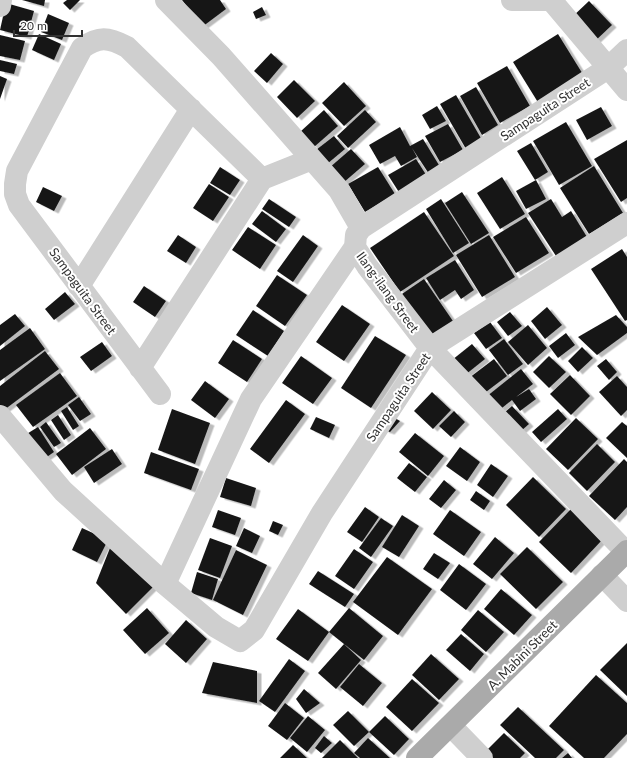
<svg xmlns="http://www.w3.org/2000/svg" width="627" height="758" viewBox="0 0 627 758" font-family="Lato,sans-serif">
  <style>
    .building { fill: #191919; filter: url(#shadow) }
    .lines { fill: none; stroke-linecap: round; stroke-linejoin: round }
    .minor { stroke: #cfcfcf; stroke-width: 22 }
    .major { stroke: #aaa; stroke-width: 22 }
    .labels { text-anchor: middle; dominant-baseline: central; stroke-width: 4; stroke-linejoin: round; paint-order: stroke }
    .street-label { font-size: 13px; fill: #323232; stroke: #fff }
  </style>
  <defs>
    <filter id="shadow"><feDropShadow dx="4.5" dy="2.5" stdDeviation="0" flood-color="#0004"/></filter>
  </defs>
  <rect width="100%" height="100%" fill="#fff"/>
  <path class="building" d="M22,0H45L44,6Z
    M67,0H80L70,10L63,3Z
    M182,0H220L226,9L202,27Z
    M589,1L612,25L593,43L570,19Z
    M6,3L34,11L27,37L0,30Z
    M262,7L266,15L256,19L253,12Z
    M48,14L69,23L62,40L41,32Z
    M39,34L61,44L54,60L32,50Z
    M558,34L584,76L539,104L513,62Z
    M0,35L25,41L20,60L0,56Z
    M271,53L283,64L267,83L254,71Z
    M0,60L17,64L14,74L0,71Z
    M507,66L530,106L500,123L477,83Z
    M0,76L7,79L0,99Z
    M294,80L315,101L297,118L277,97Z
    M344,82L366,106L344,126L322,103Z
    M476,87L498,125L482,135L460,96Z
    M456,95L482,140L466,149L440,104Z
    M437,106L446,121L430,129L422,115Z
    M601,107L612,126L587,140L576,120Z
    M324,110L338,126L314,147L300,132Z
    M365,110L376,122L348,148L337,136Z
    M566,122L592,166L559,185L533,141Z
    M448,124L463,150L440,162L425,136Z
    M400,127L410,146L423,139L442,170L431,177L412,148L417,157L401,166L395,156L380,164L369,145Z
    M334,136L345,149L327,164L316,150Z
    M627,140V198L621,202L594,159Z
    M531,143L548,172L535,180L517,151Z
    M351,149L365,164L343,183L329,168Z
    M416,159L430,181L402,197L388,175Z
    M594,166L623,213L589,234L560,188Z
    M220,167L240,180L230,195L210,183Z
    M378,167L395,194L365,212L348,184Z
    M502,177L525,214L500,229L477,193Z
    M536,180L546,199L526,209L516,191Z
    M209,184L229,197L213,221L193,208Z
    M43,187L62,196L54,211L36,202Z
    M462,192L489,233L471,244L445,203Z
    M269,199L296,217L289,227L262,209Z
    M441,199L469,243L453,253L426,209Z
    M551,199L562,217L571,211L587,237L556,256L528,213Z
    M262,211L286,229L276,242L252,224Z
    M424,212L454,256L400,292L370,248Z
    M526,217L549,253L516,273L493,237Z
    M248,227L276,245L260,269L232,250Z
    M178,235L196,247L186,263L167,251Z
    M303,235L318,246L293,282L277,271Z
    M489,235L515,277L482,297L456,255Z
    M622,249L627,257V320L625,321L591,269Z
    M455,260L474,290L461,299L455,290L440,300L426,278Z
    M277,275L307,295L285,326L256,306Z
    M424,279L455,324L430,342L399,296Z
    M144,286L166,301L155,317L133,302Z
    M65,292L75,304L54,320L45,309Z
    M342,305L370,324L344,361L316,342Z
    M547,307L562,325L545,339L531,321Z
    M253,310L284,331L268,356L236,335Z
    M510,312L522,326L508,336L497,322Z
    M15,314L25,326L0,346V325Z
    M616,315L627,327V333L597,355L578,337Z
    M490,322L502,338L486,349L474,333Z
    M528,325L547,348L528,365L508,342Z
    M30,328L45,349L0,381V350Z
    M566,333L575,345L558,358L549,346Z
    M375,336L406,355L371,408L341,388Z
    M504,339L523,364L508,375L489,350Z
    M233,340L262,359L247,382L218,363Z
    M102,342L112,356L91,371L80,357Z
    M472,344L485,359L465,375L452,360Z
    M582,347L593,358L578,372L568,361Z
    M45,351L59,369L4,410L0,405V386Z
    M301,356L332,378L313,404L282,383Z
    M549,356L566,372L549,388L533,372Z
    M494,359L507,376L482,395L469,378Z
    M606,359L617,372L609,380L597,366Z
    M521,369L533,384L516,397L529,389L536,399L520,411L512,400L497,412L486,397Z
    M60,373L77,396L33,427L16,405Z
    M570,375L590,396L571,415L550,394Z
    M617,376L627,387V410L621,416L599,392Z
    M205,381L229,399L215,418L191,400Z
    M432,392L451,410L433,429L414,411Z
    M79,397L91,414L80,421L68,405Z
    M286,400L305,414L269,463L250,449Z
    M512,406L529,424L521,431L504,413Z
    M67,407L79,426L73,430L61,411Z
    M172,409L210,423L195,464L158,450Z
    M558,409L567,419L541,442L532,432Z
    M454,411L465,422L451,437L439,426Z
    M58,415L71,435L64,440L51,420Z
    M391,416L400,421L390,432L384,430Z
    M316,417L335,425L329,438L310,429Z
    M576,418L598,439L568,470L546,449Z
    M46,422L61,443L54,447L40,427Z
    M622,422L627,426V458L606,438Z
    M38,427L54,452L41,461L25,435Z
    M90,428L106,449L72,475L56,454Z
    M415,433L444,456L428,476L399,452Z
    M597,444L615,462L587,491L569,473Z
    M460,447L480,462L467,481L446,466Z
    M112,449L122,464L94,483L84,467Z
    M151,452L199,469L191,490L144,473Z
    M624,459L627,462V507L615,520L589,496Z
    M409,463L427,477L415,492L397,478Z
    M491,464L508,476L493,497L477,485Z
    M533,477L566,509L539,537L506,505Z
    M226,478L256,488L251,506L220,497Z
    M444,480L456,490L441,508L429,499Z
    M476,491L490,501L484,510L470,500Z
    M365,507L379,517L362,542L347,532Z
    M571,509L603,539L571,573L539,542Z
    M218,510L241,518L235,535L212,527Z
    M450,510L481,532L464,556L433,534Z
    M402,515L419,526L399,557L382,547Z
    M381,518L393,526L371,557L359,548Z
    M273,521L283,525L278,535L269,531Z
    M82,528L108,540L97,562L72,550Z
    M244,528L260,536L252,553L236,546Z
    M495,537L514,553L492,579L473,564Z
    M210,538L232,546L220,578L198,570Z
    M112,543L155,585L126,614L96,583Z
    M527,547L563,582L536,609L500,574Z
    M354,549L373,562L354,589L335,576Z
    M236,550L267,565L243,615L213,600Z
    M434,553L450,563L438,579L423,569Z
    M387,557L432,589L398,635L353,602Z
    M459,564L486,584L466,610L440,590Z
    M318,571L354,594L345,607L309,584Z
    M197,572L218,579L212,600L191,593Z
    M501,589L532,615L514,635L484,609Z
    M147,608L169,633L145,654L123,630Z
    M349,608L383,636L364,660L329,632Z
    M298,609L329,632L308,661L276,639Z
    M478,610L504,632L486,652L461,630Z
    M186,620L207,639L186,663L165,644Z
    M461,634L484,654L470,671L446,650Z
    M627,643V696L600,670Z
    M344,644L361,660L336,689L318,673Z
    M431,654L459,679L439,700L412,675Z
    M289,659L305,671L275,712L259,701Z
    M213,662L257,671V703L202,693Z
    M359,664L382,683L363,706L340,687Z
    M596,675L627,703V734L604,758H584L549,726Z
    M412,679L439,703L412,731L386,707Z
    M304,689L320,703L306,713L296,699Z
    M285,703L304,718L287,740L268,726Z
    M518,707L564,750L556,758H535L500,725Z
    M348,711L369,732L354,746L333,725Z
    M308,716L325,730L307,752L290,738Z
    M385,716L409,739L394,755L369,732Z
    M504,733L525,753L520,758H485L482,755Z
    M324,736L332,743L321,753L315,748Z
    M368,738L390,758H360L354,753Z
    M340,740L358,758H322Z
    M293,745L307,758H280Z
    M568,753L572,758H562Z"/>
  <g class="lines">
    <path class="minor" d="M166,0L221,56L339,190L361,228L356,235L355,247L367,266L430,348L626,552
      M512,0H551
      M551,0L627,90
      M0,6L1,0
      M361,228L608,68L627,50
      M79,286L191,109
      M140,368L262,179L312,159
      M160,394L19,205L15,194V184L17,171L82,48C99,36 108,37 127,47L262,179
      M0,416L63,491L165,584L216,627L240,641L254,630L322,513L430,348L627,223
      M602,575L627,601
      M165,584L251,399L355,247
      M451,726L482,758"/>
    <path class="major" d="M417,758L627,551"/>
  </g>
  <g class="labels">
    <g class="street-label">
      <text transform="translate(545 109) rotate(-33)">Sampaguita Street</text>
      <text transform="translate(83 291) rotate(54)">Sampaguita Street</text>
      <text transform="translate(388 292) rotate(54)">Ilang-ilang Street</text>
      <text transform="translate(398 397) rotate(-56)">Sampaguita Street</text>
      <text transform="translate(522 655) rotate(-45)">A. Mabini Street</text>
    </g>
  </g>
  <path d="M14 30v6h68v-6" fill="none" stroke="#323232" stroke-width="2"/>
  <text x="20" y="30" font-size="12" fill="#323232" stroke="#ffffff" stroke-width="3" paint-order="stroke">20 m</text>
</svg>
